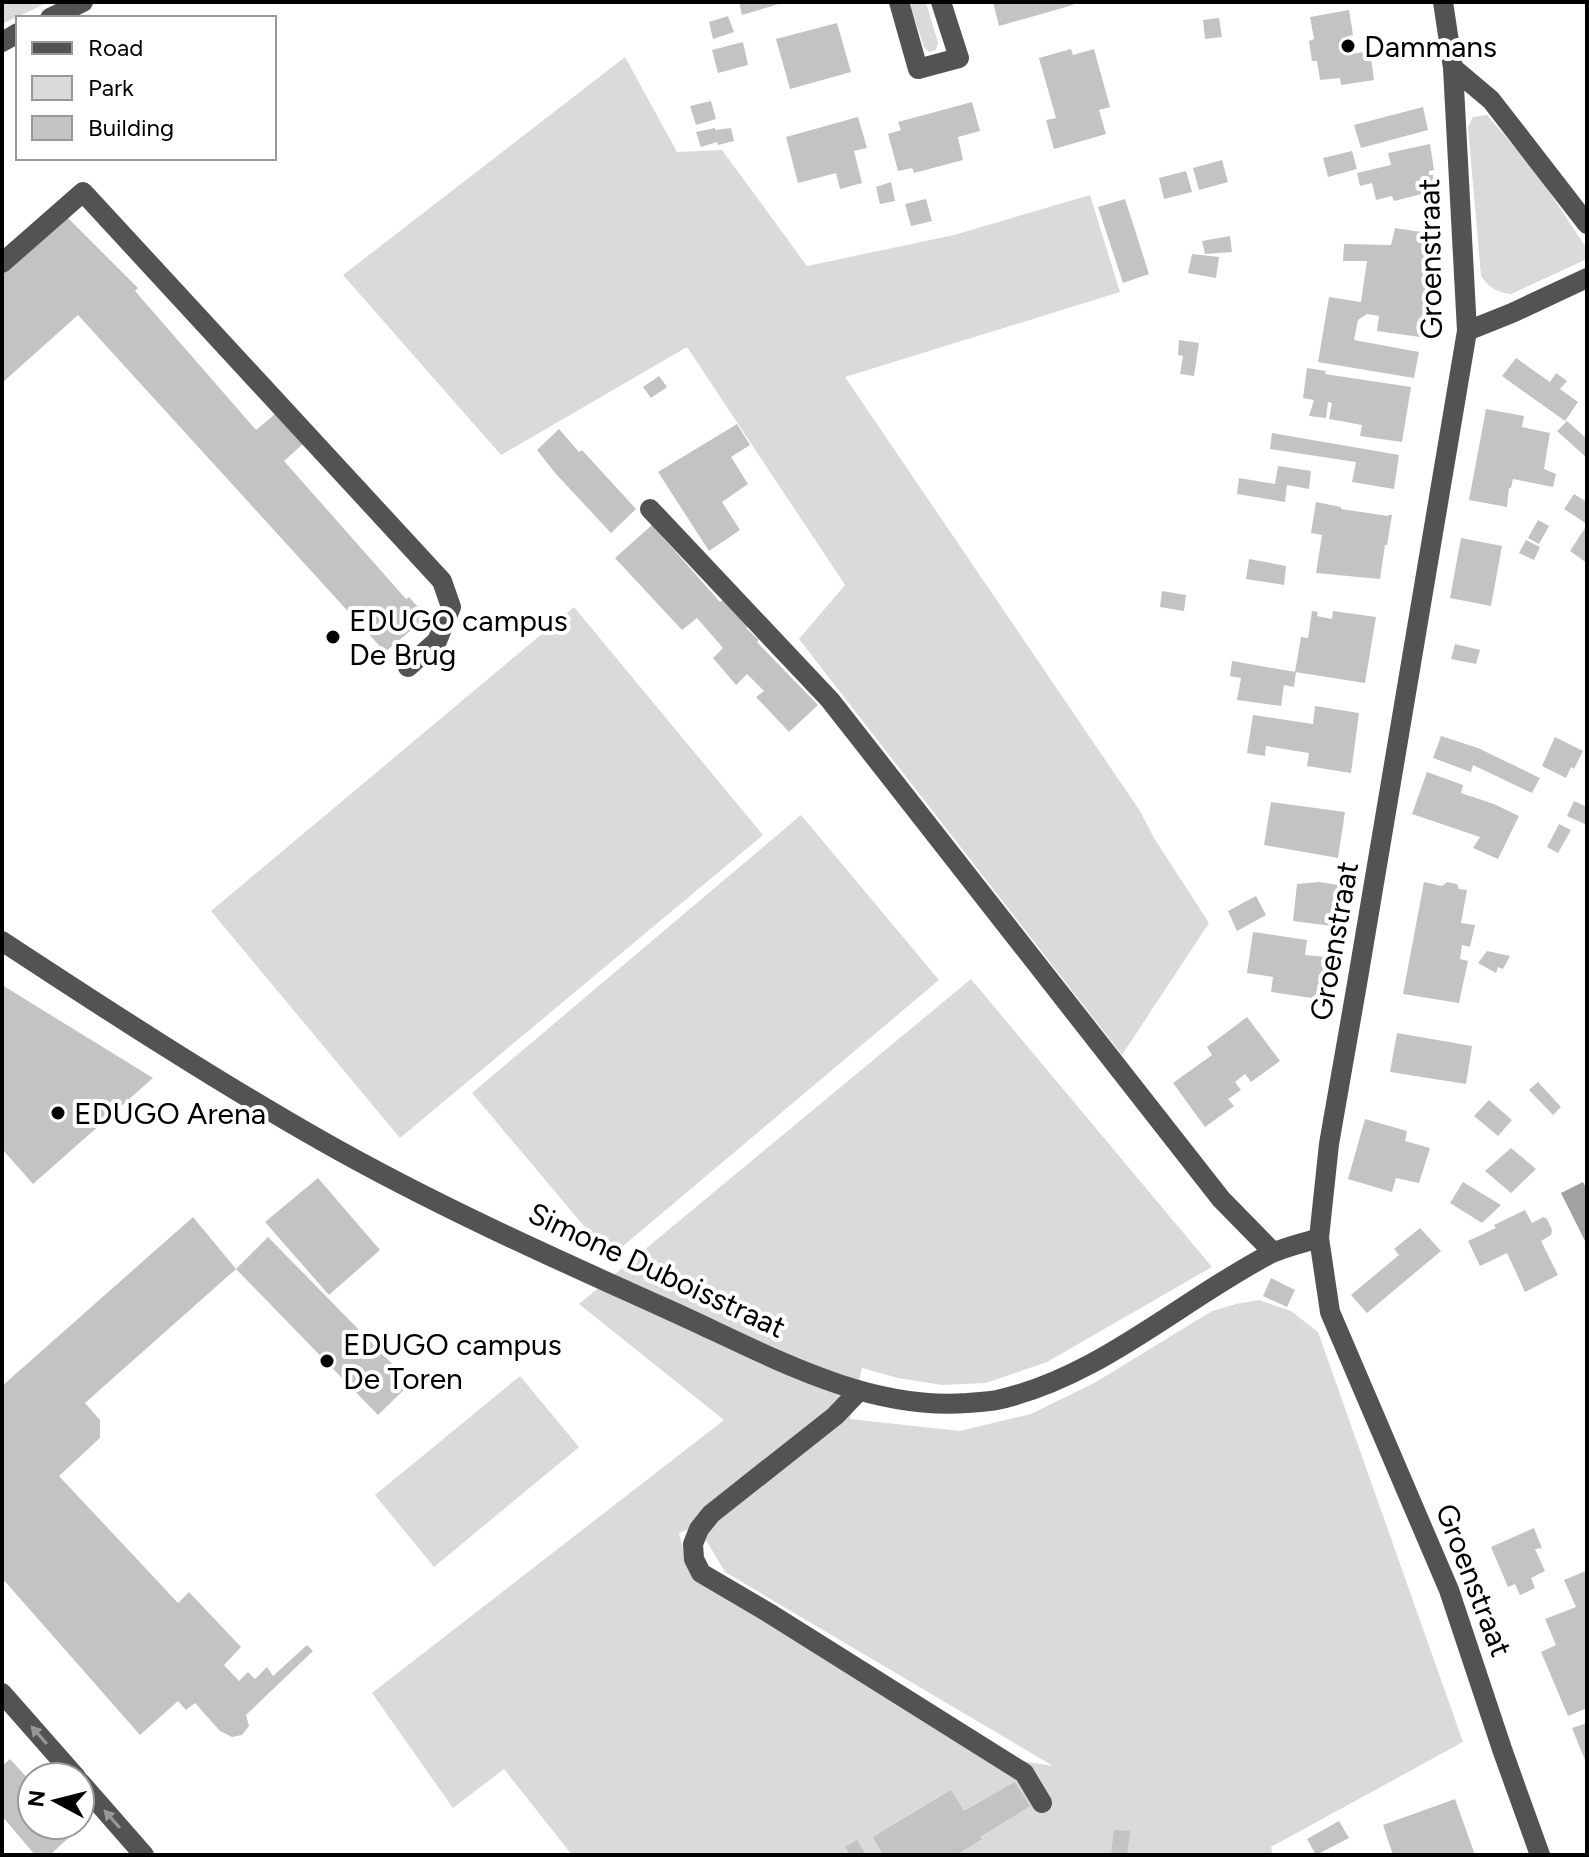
<svg xmlns="http://www.w3.org/2000/svg" width="1589" height="1857" viewBox="0 0 1589 1857" font-family="Figtree,sans-serif">
  <style>
    .green { fill: #dadada; fill-rule: evenodd }
    .water { fill: #a1a1a1 }
    .building { fill: #c3c3c3 }
    .lines { fill: none; stroke-linecap: round; stroke-linejoin: round }
    .minor { stroke: #535353; stroke-width: 20 }
    .oneway { fill: #989898 }
    .poi-dot { fill: #000; stroke: #fff; stroke-width: 3 }
    .labels { text-anchor: middle; dominant-baseline: central; stroke-width: 8; stroke-linejoin: round; paint-order: stroke }
    .poi-label { font-size: 30px; fill: #000; stroke: #fff; text-anchor: start }
    .street-label { font-size: 30px; fill: #000; stroke: #fff }
  </style>
  <rect width="100%" height="100%" fill="#fff"/>
  <path class="green" d="M2,2H49L2,24Z
    M909,2H926L938,43L936,50L929,52L924,47Z
    M625,57L677,152L722,150L807,266L954,235L1090,195L1120,292L845,377L1140,811L1154,838L1209,923L1122,1055L799,639L845,585L687,347L501,455L343,275Z
    M1487,115L1537,173L1587,249V259L1511,294C1496,292 1490,288 1481,276L1468,127L1473,117Z
    M574,607L763,835L400,1138L211,911Z
    M801,815L939,980L610,1257L472,1093Z
    M971,979L1212,1267L1047,1362L986,1383L942,1385L898,1378L862,1368L850,1419L960,1431L1031,1414L1096,1382L1212,1311L1236,1304L1259,1300L1291,1311L1318,1332L1463,1742L1271,1847L1273,1855H572L504,1769L453,1808L372,1693L724,1420L579,1304ZM689,1529L706,1540L725,1572L1053,1766L984,1755L688,1568L679,1533Z
    M520,1376L579,1447L434,1567L375,1495Z"/>
  <path class="water" d="M1583,1182L1587,1190V1245L1561,1193Z"/>
  <path class="building" d="M739,2H782V3L742,15Z
    M993,2H1072L1073,5L999,26Z
    M1349,10L1353,35L1348,36L1351,54L1370,51L1374,80L1341,85L1340,78L1320,80L1317,61H1312L1309,41L1314,39L1310,17Z
    M728,16L734,32L713,39L709,22Z
    M1219,18L1222,37L1205,39L1203,20Z
    M837,23L851,72L790,89L776,39Z
    M743,42L748,65L718,73L712,50Z
    M1071,49L1073,55L1094,49L1110,107L1099,110L1106,134L1054,149L1046,120L1056,118L1039,58Z
    M711,101L716,119L696,125L690,106Z
    M972,102L980,131L958,137L963,160L914,173L912,168L898,171L888,134L901,130L898,122Z
    M1423,107L1428,130L1361,148L1354,125Z
    M858,117L867,148L854,151L862,183L840,189L836,173L798,183L786,137Z
    M715,128V130L731,128L734,141L718,145L717,142L701,147L696,132Z
    M1430,144L1434,170L1429,171V175H1433L1434,191L1394,201L1392,196L1376,200L1372,183L1360,186L1357,173L1391,165L1388,153Z
    M1352,151L1357,169L1328,177L1323,158Z
    M1222,160L1228,182L1199,190L1193,168Z
    M1186,171L1192,192L1164,199L1159,178Z
    M891,182L895,201L880,204L876,187Z
    M926,199L932,221L911,226L905,204Z
    M1125,199L1149,274L1123,283L1098,207Z
    M62,212L138,288L135,291L256,430L275,414L303,444L284,461L406,599L409,597L427,617L385,652L78,315L2,383V265Z
    M1395,228L1435,234L1420,337L1377,331L1379,316L1367,314L1358,320L1354,340L1419,352L1414,378L1318,362L1329,297L1361,302L1367,261H1343L1344,244L1391,245Z
    M1230,236L1232,252L1205,254L1202,241Z
    M1192,254L1219,257L1216,278L1188,273Z
    M1179,340L1199,343L1194,376L1180,374L1183,356L1178,355Z
    M1516,358L1550,382L1556,373L1567,381L1560,389L1578,402L1565,421L1502,376Z
    M1307,368L1326,371L1325,374L1411,387L1402,442L1360,436L1362,425L1329,419L1332,403L1328,402L1326,418L1309,416L1314,400L1303,398Z
    M659,376L667,387L651,398L643,387Z
    M1486,409L1524,416L1522,427L1550,433L1544,469L1556,474L1553,487L1513,479L1511,488H1509L1507,507L1469,500Z
    M1567,421L1585,437L1587,436V458L1557,431Z
    M737,424L750,445L731,457L748,484L722,502L740,530L709,551L658,472Z
    M559,429L579,452L582,450L636,509L611,533L556,474L537,450Z
    M1272,433L1399,455L1394,489L1352,482L1356,462L1270,449Z
    M1278,466L1311,471L1309,489L1287,485L1285,502L1237,494L1239,478L1275,484Z
    M1574,494L1587,502V524L1564,509Z
    M1316,502L1341,507V509L1388,516V515H1392L1387,545H1385L1380,579L1316,573L1322,535L1311,533Z
    M1538,520L1549,526L1539,544L1528,538Z
    M652,525L720,602L723,600L748,627L746,628L759,640L757,642L818,705L789,732L756,697L764,691L747,674L736,685L713,658L723,648L697,618L682,630L615,558Z
    M1587,525V563L1570,551Z
    M1461,538L1502,546L1491,606L1450,598Z
    M1526,540L1540,547L1534,560L1519,553Z
    M1249,559L1286,566L1284,585L1246,579Z
    M1162,591L1186,595L1184,611L1160,607Z
    M1312,611L1318,612L1317,616L1332,619L1333,611L1376,617L1365,683L1295,672L1301,637L1308,638Z
    M1455,644L1480,650L1476,664L1451,659Z
    M1232,661L1296,672L1294,687L1284,685L1281,706L1237,700L1241,678L1230,676Z
    M1315,706L1359,713L1351,773L1307,766L1309,753L1266,746L1265,756L1247,753L1253,715L1313,724Z
    M1441,736L1478,748L1540,778L1532,793L1473,765L1471,772L1433,758Z
    M1555,737L1583,751L1574,769L1571,767L1566,778L1542,766Z
    M1427,772L1463,785L1461,793L1494,804L1519,816L1498,859L1473,848L1480,837L1412,814Z
    M1574,801L1587,807V825L1567,816Z
    M1271,802L1345,812L1338,858L1264,845Z
    M1559,824L1571,830L1558,853L1547,847Z
    M1319,882L1353,887L1347,928L1293,921L1297,884Z
    M1424,882L1442,886L1447,882L1457,884L1459,889L1467,890L1461,923L1475,925L1470,947L1462,945L1460,959L1468,961L1459,1003L1403,994Z
    M1256,896L1266,915L1237,931L1228,911Z
    M1253,932L1307,940L1305,955L1327,957L1326,969H1323L1319,999L1271,992L1273,977L1247,973Z
    M1487,951L1510,956L1503,969L1498,967L1496,973L1478,963Z
    M2,985L153,1078L33,1184L2,1149Z
    M1247,1017L1280,1061L1251,1082L1245,1074L1235,1082L1241,1090L1228,1099L1234,1106L1205,1127L1173,1083L1212,1055L1207,1047Z
    M1397,1033L1472,1046L1466,1084L1390,1072Z
    M1538,1082L1561,1107L1553,1115L1529,1090Z
    M1489,1100L1512,1120L1498,1136L1474,1116Z
    M1365,1119L1407,1131L1405,1141L1430,1148L1419,1183L1396,1178L1392,1192L1348,1179Z
    M1511,1148L1536,1169L1511,1193L1485,1171Z
    M318,1178L380,1250L329,1295L265,1222Z
    M1463,1182L1501,1205L1482,1223L1450,1203Z
    M1525,1210L1532,1223L1543,1217L1547,1219L1552,1230L1551,1235L1541,1241L1558,1275L1525,1292L1507,1253L1480,1266L1468,1241L1496,1228L1494,1225Z
    M193,1217L236,1269L85,1403L100,1420V1438L59,1476L178,1603L189,1592L241,1647L224,1665L239,1681L248,1672L255,1679L267,1667L273,1676L307,1645L313,1651L246,1715L249,1726L242,1735L232,1737L220,1731L195,1703L186,1710L178,1701L140,1735L2,1578V1386Z
    M1420,1228L1441,1251L1367,1313L1351,1295L1399,1255L1394,1249Z
    M268,1237L411,1383L378,1415L236,1269Z
    M1271,1278L1295,1290L1287,1307L1263,1296Z
    M1534,1528L1542,1548L1535,1549L1545,1571L1531,1578L1535,1588L1520,1595L1515,1584L1508,1587L1491,1547Z
    M1586,1571L1587,1708L1568,1716L1541,1652L1556,1645L1545,1619L1576,1607L1564,1580Z
    M1587,1723V1765L1572,1728Z
    M10,1759L32,1783V1825H71L76,1831L50,1855H35L2,1816V1766Z
    M1015,1782L1030,1806L980,1837L982,1839L956,1855H883L873,1837L951,1790L964,1811Z
    M1455,1799L1475,1855H1399L1398,1853L1393,1855L1383,1825Z
    M1339,1821L1349,1838L1316,1855L1307,1839Z
    M1114,1830L1130,1831L1127,1855H1111Z
    M857,1840L866,1855H850L845,1847Z"/>
  <g class="lines">
    <path class="minor" d="M899,2L918,69L959,58L941,2
      M1443,2L1453,68L1467,331L1357,984L1329,1144L1319,1238L1330,1312L1449,1590L1503,1752L1540,1855
      M50,18L83,2
      M2,42L18,33
      M1453,68L1491,100L1587,224
      M2,263L83,192L442,581L451,607L437,641L408,667
      M1467,331L1512,313L1587,278
      M650,509L830,700L1221,1199L1273,1252
      M2,941C107,1010 213,1079 322,1141C433,1204 551,1257 667,1309C761,1351 862,1411 967,1403C977,1402 987,1402 997,1400C1098,1378 1180,1301 1270,1254C1284,1247 1303,1243 1319,1238
      M859,1391L835,1416L711,1514L699,1529L693,1544L694,1559L701,1573L769,1613L1024,1773L1042,1803
      M2,1693L76,1777
      M80,1782L144,1855"/>
  </g>
  <defs><path id="oneway-solid" d="M-6-.8H1V-3.2L6.5 0L1 3.2V.8H-6Z" transform="scale(2)"/></defs>
  <g class="oneway">
    <use href="#oneway-solid" transform="translate(39 1735) rotate(-131)"/>
    <use href="#oneway-solid" transform="translate(112 1819) rotate(-131)"/>
  </g>
  <g class="poi-dot">
    <circle cx="1348" cy="46" r="8"/>
    <circle cx="333" cy="637" r="8"/>
    <circle cx="58" cy="1113" r="8"/>
    <circle cx="327" cy="1361" r="8"/>
  </g>
  <g class="labels">
    <g class="poi-label">
      <text x="1364" y="46">Dammans</text>
      <text x="349" y="620">EDUGO campus<tspan x="349" dy="34">De Brug</tspan></text>
      <text x="74" y="1113">EDUGO Arena</text>
      <text x="343" y="1344">EDUGO campus<tspan x="343" dy="34">De Toren</tspan></text>
    </g>
    <g class="street-label">
      <text transform="translate(1430 259) rotate(-91)">Groenstraat</text>
      <text transform="translate(1334 941) rotate(-80)">Groenstraat</text>
      <text transform="translate(657 1270) rotate(25)">Simone Duboisstraat</text>
      <text transform="translate(1474 1580) rotate(69)">Groenstraat</text>
    </g>
  </g>
  <rect width="1589" height="1857" fill="none" stroke="#000000" stroke-width="8"/>
  <rect x="16" y="16" width="260" height="144" fill="#ffffff" stroke="#999999" stroke-width="2"/>
  <rect x="32" y="42" width="40" height="12" fill="#535353" stroke="#999999" stroke-width="2"/>
  <text x="88" y="56" font-size="24" fill="#000000">Road</text>
  <rect x="32" y="76" width="40" height="24" fill="#dadada" stroke="#999999" stroke-width="2"/>
  <text x="88" y="96" font-size="24" fill="#000000">Park</text>
  <rect x="32" y="116" width="40" height="24" fill="#c3c3c3" stroke="#999999" stroke-width="2"/>
  <text x="88" y="136" font-size="24" fill="#000000">Building</text>
  <g transform="translate(56 1801) rotate(277)"><circle r="38" fill="#ffffff" stroke="#999999" stroke-width="2"/>
  <path d="M0-6L14 30L0 20L-14 30Z" fill="#000000"/>
  <text y="-12" font-size="22" font-weight="bold" text-anchor="middle" fill="#000000">N</text>
  </g>
</svg>
